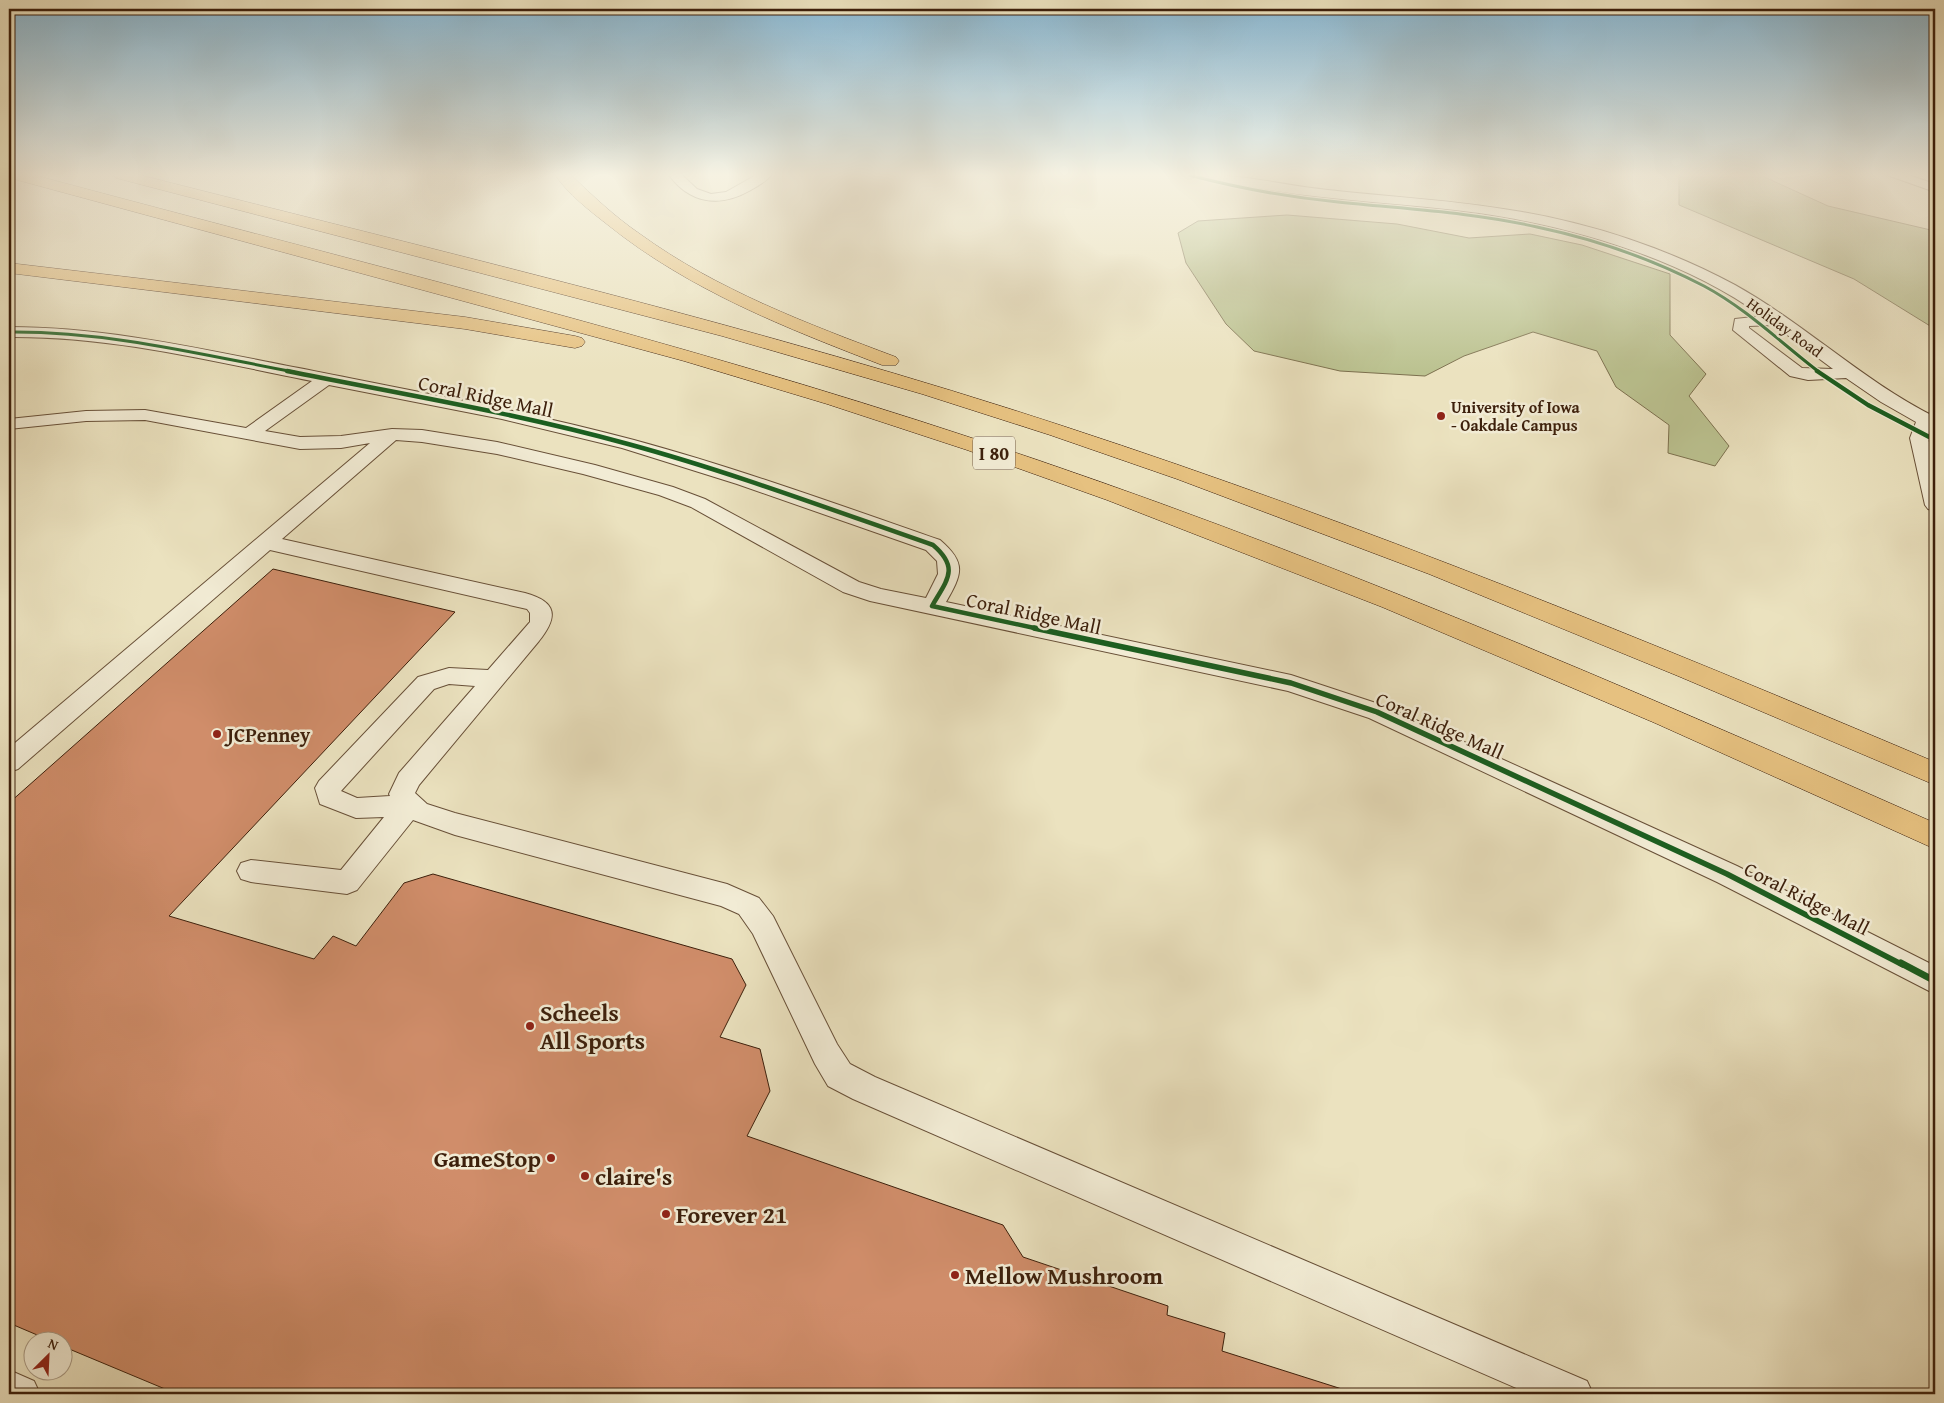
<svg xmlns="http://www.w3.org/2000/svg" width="1944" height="1403" viewBox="0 0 1944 1403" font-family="'Gentium Book Plus',serif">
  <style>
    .green { fill: #bbc290; stroke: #7c704e }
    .building { fill: #d08d6a; stroke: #3c1f0b }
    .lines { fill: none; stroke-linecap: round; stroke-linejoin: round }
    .minor-casing { stroke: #685038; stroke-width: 2 }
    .highway-casing { stroke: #3c1f0b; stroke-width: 1 }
    .minor { fill: #f2ecd5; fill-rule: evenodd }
    .highway { fill: #e6c180; fill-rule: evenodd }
    .cycleway-far3-casing { stroke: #f2ecd5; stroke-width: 5 }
    .cycleway-far2-casing { stroke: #f2ecd5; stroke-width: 7 }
    .cycleway-far1-casing { stroke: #f2ecd5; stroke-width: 9 }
    .cycleway-casing { stroke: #f2ecd5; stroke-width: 10 }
    .cycleway-far3 { stroke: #1b5e20; stroke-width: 3 }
    .cycleway-far2 { stroke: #1b5e20; stroke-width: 4.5 }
    .cycleway-far1 { stroke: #1b5e20; stroke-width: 5.5 }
    .cycleway { stroke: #1b5e20; stroke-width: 7 }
    .poi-dot { fill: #8f2418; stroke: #f2ecd5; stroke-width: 2 }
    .labels { text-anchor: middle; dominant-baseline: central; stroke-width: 5; stroke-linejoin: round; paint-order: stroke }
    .far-street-label { font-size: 16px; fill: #3c1f0b; stroke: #f2ecd5 }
    .far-poi-label { font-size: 16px; font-weight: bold; fill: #3c1f0b; stroke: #f2ecd5; text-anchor: start }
    .shield { fill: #f2ecd5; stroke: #735c48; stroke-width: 1 }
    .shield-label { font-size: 19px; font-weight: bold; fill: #3c1f0b }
    .street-label { font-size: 20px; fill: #3c1f0b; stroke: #f2ecd5 }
    .poi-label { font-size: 20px; font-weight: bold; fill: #3c1f0b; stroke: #f2ecd5; text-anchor: start }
    .near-poi-label { font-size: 24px; font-weight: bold; fill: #3c1f0b; stroke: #f2ecd5; text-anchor: start }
  </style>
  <rect width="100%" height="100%" fill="#ebe2bf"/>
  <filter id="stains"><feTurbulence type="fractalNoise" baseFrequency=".004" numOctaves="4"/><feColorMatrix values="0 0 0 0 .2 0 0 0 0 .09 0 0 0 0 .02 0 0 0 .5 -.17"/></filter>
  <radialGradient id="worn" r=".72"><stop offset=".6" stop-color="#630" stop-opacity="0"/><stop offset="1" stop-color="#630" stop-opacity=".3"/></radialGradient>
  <path class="green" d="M1679,175H1760L1828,206L1935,231V329L1854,279L1679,205Z
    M1287,215L1397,224L1469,238L1530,234L1582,245L1670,274V335L1706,374L1689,396L1729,446L1715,466L1668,453L1669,425L1616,387L1597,351L1533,332L1464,356L1425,376L1340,371L1254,351L1226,324L1186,263L1178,233L1198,221Z"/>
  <path class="building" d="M273,569L455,612L169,916L314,959L333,936L356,946L404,883L433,874L732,959L746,985L720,1037L760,1049L770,1091L747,1136L1003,1225L1023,1257L1168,1306L1167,1315L1225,1333L1222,1351L1345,1390L1344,1394H177L62,1346V1340H49L9,1323V803Z"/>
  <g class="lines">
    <g class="minor-casing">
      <path id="minor" d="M669,175H682L697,189L711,194L726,192L756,175H771C766,182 756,187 749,191C719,208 689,203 669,175Z
        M1207,175C1247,175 1287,186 1328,190C1390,197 1453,200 1516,211C1590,223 1669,249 1735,285C1805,324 1863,381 1935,417V429H1932L1928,438L1935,466V511L1928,509L1925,505L1910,438L1916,422L1881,402L1846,378L1808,380L1790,376L1733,330L1735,319L1762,316C1683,259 1575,227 1479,213C1389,201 1297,200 1208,178ZM1774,325L1833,369L1802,368L1749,328V326Z
        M1887,175H1908L1935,184V192Z
        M9,327C111,327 209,351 309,370C417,392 527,411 634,440C737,468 839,505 940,540C967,563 962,574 946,602L1291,675L1385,706L1737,866L1935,966V994L1717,882L1369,718L1288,691L870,601L843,592L691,507L659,495L583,474L497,454L422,442L396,440L282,539L525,593C558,602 558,617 539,641L419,785L415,793L427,804L455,813L727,884L759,898L773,916L837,1044L850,1064L875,1077L1587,1381L1593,1394H1530L853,1099L828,1086L815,1064L753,934L739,914L721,906L455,835L413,820L357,890L347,894L251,882L241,879L237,871L241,863L251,860L341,870L384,817L356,818L320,804L315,788L319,781L418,677L449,668L488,670L530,622V613L527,609L270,550L18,769L9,772V748L370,443L341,448L300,449L145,420L86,421L9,429V419L86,411L145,410L246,428L312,381C211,361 112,336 9,337ZM329,385L502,419L622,448L737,484L926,550L937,561L938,574L926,598L881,589L859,582L705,499L673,487L595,465L497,442L422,430L392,429L341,436L300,437L265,431ZM449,684L475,686L399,773L389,794L390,796L357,798L341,791L434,689Z
        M9,1370L34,1381L40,1394H9Z"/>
    </g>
    <g class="highway-casing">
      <path id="highway" d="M9,175H34C349,260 668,337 978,440C1305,548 1621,684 1935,823V849L1655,723L1382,607L1107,500L967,450L827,404L684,361L10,178Z
        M114,175H140C450,254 762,327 1066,427C1362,524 1649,641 1935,762V785L1678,676L1429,574L1177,479L1050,435L922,394L722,336L116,178Z
        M555,175H571C593,196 615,217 640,234C717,290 808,324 896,357L899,361L896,365H882C786,328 689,290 608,225C590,211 568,194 555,175Z
        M9,263L465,317L575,336L582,338L585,342L582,346L575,348L465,329L9,273Z"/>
    </g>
    <use href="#minor" class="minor"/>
    <use href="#highway" class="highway"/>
    <g class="cycleway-far3-casing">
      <path id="cycleway-far3" d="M1189,175C1238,188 1287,197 1338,202C1404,209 1472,212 1537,227C1594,239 1652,259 1704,286C1747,309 1781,343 1819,372
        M9,332C106,331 199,354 294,372"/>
    </g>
    <g class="cycleway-far2-casing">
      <path id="cycleway-far2" d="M287,371C401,394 516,413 628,444C731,472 832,510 933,545C960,568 947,580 932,606L1039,629
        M1817,371L1868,405L1935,440"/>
    </g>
    <g class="cycleway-far1-casing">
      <path id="cycleway-far1" d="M1034,628L1291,683L1377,712L1727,874L1903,965"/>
    </g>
    <g class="cycleway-casing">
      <path id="cycleway" d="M1901,963L1935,981"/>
    </g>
    <use href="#cycleway-far3" class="cycleway-far3"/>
    <use href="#cycleway-far2" class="cycleway-far2"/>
    <use href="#cycleway-far1" class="cycleway-far1"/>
    <use href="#cycleway" class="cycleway"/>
  </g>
  <linearGradient id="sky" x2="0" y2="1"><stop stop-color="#88b8d4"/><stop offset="0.47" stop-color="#f6f2e2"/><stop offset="1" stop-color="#f6f2e2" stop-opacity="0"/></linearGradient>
  <rect width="1944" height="372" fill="url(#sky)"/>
  <g class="poi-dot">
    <circle cx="1441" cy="416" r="5"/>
    <circle cx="217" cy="734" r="5"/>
    <circle cx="530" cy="1026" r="5"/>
    <circle cx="551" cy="1158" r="5"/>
    <circle cx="585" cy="1176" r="5"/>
    <circle cx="666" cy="1214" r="5"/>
    <circle cx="955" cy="1275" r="5"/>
  </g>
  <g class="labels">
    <g class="far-street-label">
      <text transform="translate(1785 327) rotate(36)">Holiday Road</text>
    </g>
    <g class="far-poi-label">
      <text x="1451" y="407">University of Iowa<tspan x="1451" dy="18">- Oakdale Campus</tspan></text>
    </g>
    <rect class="shield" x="973" y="436.5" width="42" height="33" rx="4"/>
    <g class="shield-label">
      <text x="994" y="453">I 80</text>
    </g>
    <g class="street-label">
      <text transform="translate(486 396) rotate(12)">Coral Ridge Mall</text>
      <text transform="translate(1034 613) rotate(12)">Coral Ridge Mall</text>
      <text transform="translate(1440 725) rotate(24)">Coral Ridge Mall</text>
      <text transform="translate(1807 898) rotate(27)">Coral Ridge Mall</text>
    </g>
    <g class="poi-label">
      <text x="227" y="734">JCPenney</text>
    </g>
    <g class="near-poi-label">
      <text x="540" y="1012">Scheels<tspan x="540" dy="28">All Sports</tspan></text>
      <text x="541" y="1158" text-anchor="end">GameStop</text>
      <text x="595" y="1176">claire's</text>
      <text x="676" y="1214">Forever 21</text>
      <text x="965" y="1275">Mellow Mushroom</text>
    </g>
  </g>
  <rect width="1944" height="1403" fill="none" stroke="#ebe2bf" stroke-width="30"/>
  <rect x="10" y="10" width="1924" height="1383" fill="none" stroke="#3c1f0b" stroke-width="2.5"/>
  <rect x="15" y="15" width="1914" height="1373" fill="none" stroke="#3c1f0b"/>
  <g transform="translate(48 1356) rotate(24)"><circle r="24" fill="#f2ecd5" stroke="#a99a84"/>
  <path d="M0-4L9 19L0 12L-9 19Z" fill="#8f2418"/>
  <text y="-8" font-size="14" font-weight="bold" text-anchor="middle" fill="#3c1f0b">N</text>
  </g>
  <rect width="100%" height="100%" filter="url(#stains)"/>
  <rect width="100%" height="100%" fill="url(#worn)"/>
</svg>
